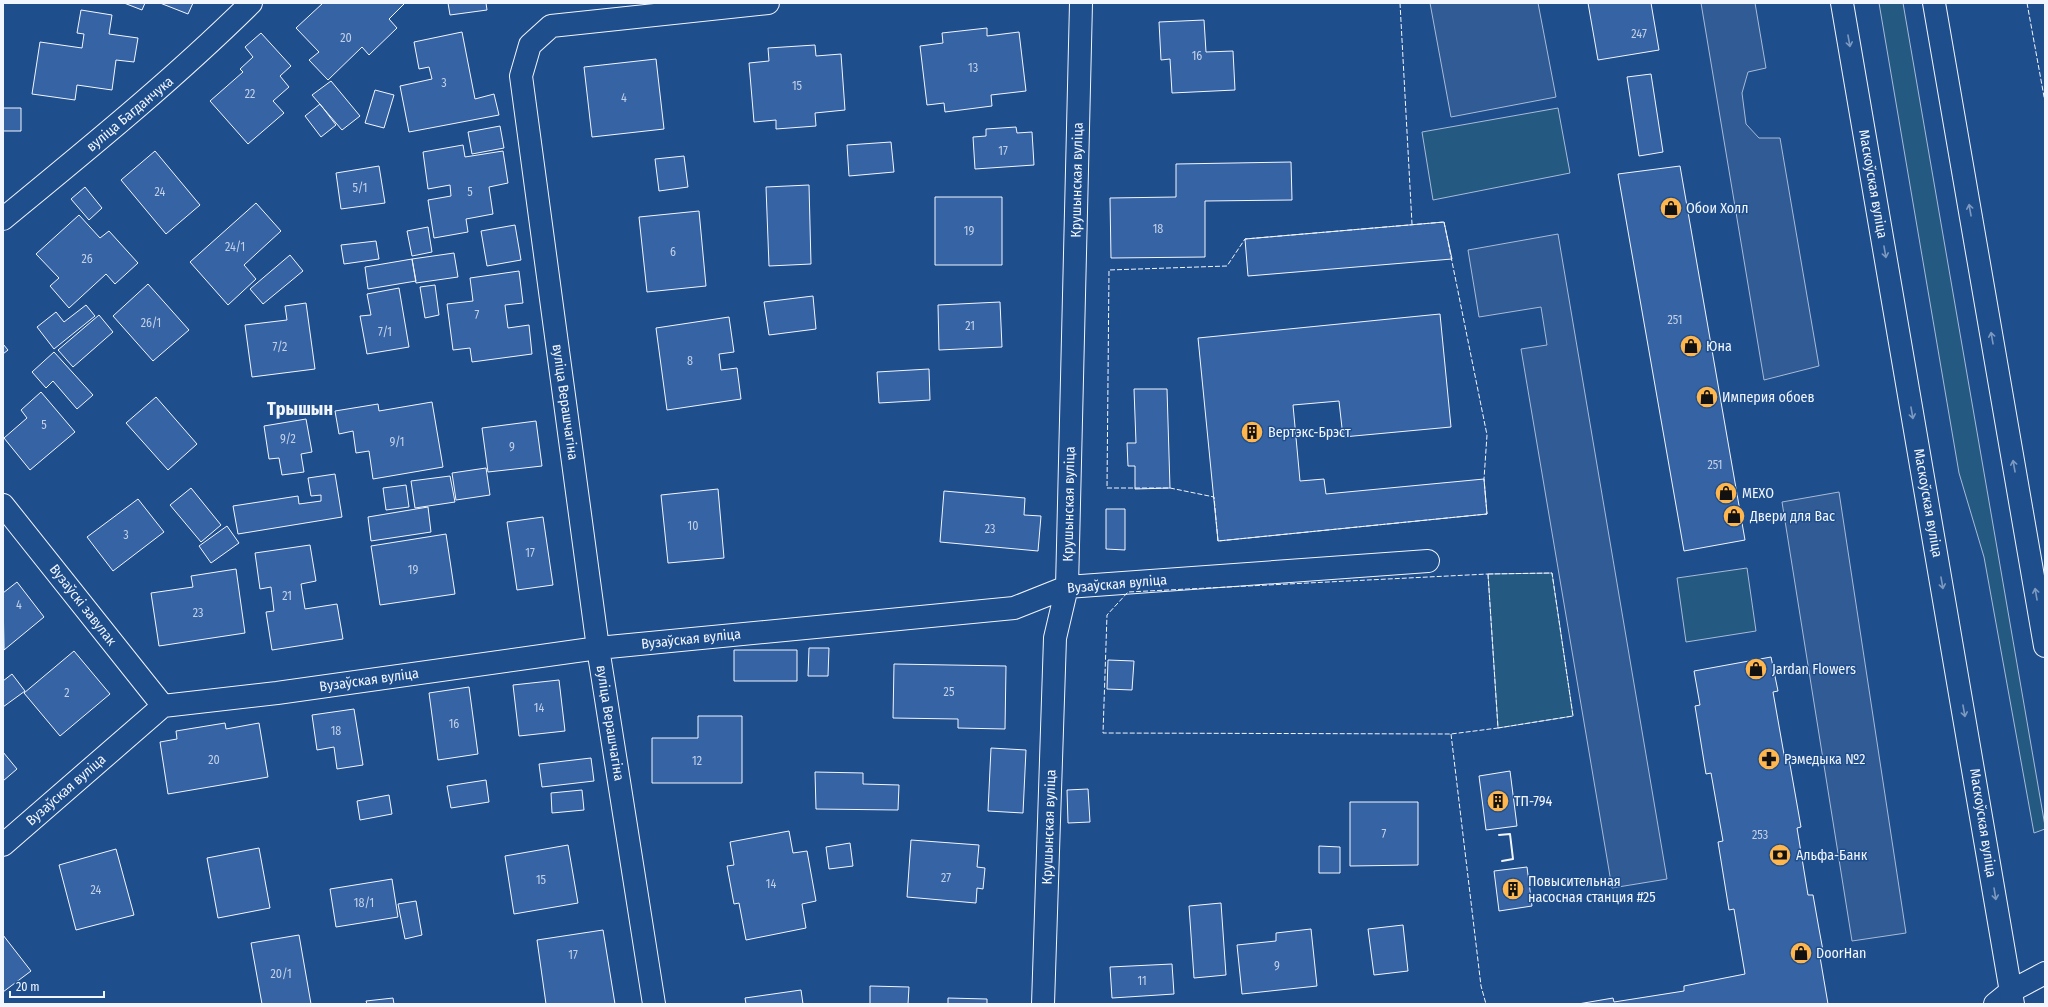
<svg xmlns="http://www.w3.org/2000/svg" width="2048" height="1007" viewBox="0 0 2048 1007" font-family="'Fira Sans Condensed',sans-serif">
  <style>
    .green { fill: #245a82; stroke: #a8bbd7 }
    .parking { fill: #305b95; stroke: #a8bbd7 }
    .building { fill: #3563a3; stroke: #f2f6ff }
    .lines { fill: none; stroke-linecap: round; stroke-linejoin: round }
    .minor-casing { stroke: #f2f6ff; stroke-width: 24 }
    .major-casing { stroke: #f2f6ff; stroke-width: 24 }
    .minor { stroke: #1f4e8c; stroke-width: 22 }
    .major { stroke: #1f4e8c; stroke-width: 22 }
    .fence { stroke: #f2f6ff; stroke-width: 1; stroke-dasharray: 5 2; stroke-linecap: butt }
    .wall { stroke: #f2f6ff; stroke-width: 2 }
    .oneway { stroke: #7e9ac0 }
    .labels { text-anchor: middle; dominant-baseline: central; stroke-width: 3; stroke-linejoin: round; paint-order: stroke }
    .number-label { font-size: 12px; fill: #c3d1e8 }
    .street-label { font-size: 14px; fill: #f2f6ff; stroke: #1f4e8c }
    .poi-label { font-size: 14px; fill: #f2f6ff; stroke: #1f4e8c; text-anchor: start }
    .district-label { font-size: 18px; font-weight: bold; fill: #f2f6ff; stroke: #1f4e8c }
  </style>
  <rect width="100%" height="100%" fill="#1f4e8c"/>
  <path class="green" d="M1879,3H1903L2045,826V829L2034,833L1984,557L1959,473Z
    M1558,108L1570,173L1433,200L1422,132Z
    M1747,568L1756,631L1686,642L1677,578Z
    M1552,573L1573,716L1498,728L1488,574Z"/>
  <path class="parking" d="M1430,3H1538L1556,97L1451,117Z
    M1701,3H1755L1766,68L1748,72L1742,93L1746,124L1759,138H1780L1819,366L1764,380Z
    M1558,234L1667,879L1612,888L1521,349L1547,345L1541,307L1479,317L1468,250Z
    M1839,492L1906,933L1852,941L1782,502Z"/>
  <path class="building" d="M124,3H145L142,10Z
    M160,3H193L188,14Z
    M323,3H405L389,19L397,28L369,55L362,47L328,80L309,60L319,52L296,28Z
    M448,3H486L487,10L450,15Z
    M1588,3H1651L1659,50L1598,60Z
    M81,10L112,15L109,34L138,38L134,62L116,60L112,90L77,85L75,100L32,94L40,42L82,48L84,34L77,33Z
    M1204,20L1206,52L1233,51L1235,90L1172,93L1170,59L1161,60L1159,22Z
    M987,28V36L1019,32L1026,91L991,95L992,106L945,112L944,103L927,105L920,46L943,43L942,33Z
    M462,32L475,99L494,94L499,115L409,132L400,86L432,79L429,67L419,69L414,42Z
    M261,33L291,66L280,76L289,87L273,101L284,113L248,144L210,101L243,72L240,69L253,57L245,47Z
    M815,45L816,56L841,54L845,110L815,113L816,126L776,129V120L754,122L749,63L769,61L768,48Z
    M656,59L664,129L592,137L584,67Z
    M1651,74L1663,152L1639,156L1627,77Z
    M331,81L360,116L342,130L312,95Z
    M375,90L394,95L384,128L365,123Z
    M320,104L336,125L321,137L305,116Z
    M3,108H21V131H3Z
    M500,126L504,148L472,154L468,132Z
    M1016,127L1017,133L1032,132L1034,165L975,169L973,137L986,136V129Z
    M891,142L894,172L849,176L847,145Z
    M463,145L465,157L503,151L508,183L489,187L493,214L466,219L468,232L434,238L428,200L451,196L450,185L428,189L423,152Z
    M155,151L200,205L166,234L121,180Z
    M684,156L688,187L659,191L655,159Z
    M1291,162L1292,200L1205,201V257L1111,258L1110,198L1176,197V164Z
    M379,166L385,203L341,209L336,173Z
    M1680,166L1745,540L1684,551L1618,174Z
    M809,185L811,264L769,266L766,187Z
    M85,187L102,208L89,220L71,199Z
    M935,197H1002V265H935Z
    M256,203L281,231L244,265L256,279L228,305L190,262Z
    M699,211L706,286L647,292L639,217Z
    M79,215L100,238L109,231L138,263L115,284L106,274L69,308L50,286L59,278L36,254Z
    M1444,222L1452,259L1248,276L1245,239Z
    M515,225L521,260L487,266L481,231Z
    M428,227L432,252L412,256L407,231Z
    M376,241L379,259L344,264L341,245Z
    M454,253L458,277L416,283L412,259Z
    M290,255L303,271L263,304L250,289Z
    M412,259L416,281L368,289L365,267Z
    M519,271L523,303L505,305L508,328L529,325L532,354L472,362L470,348L453,350L447,304L473,301L470,278Z
    M148,284L189,330L153,361L113,316Z
    M435,285L439,315L425,318L420,287Z
    M399,288L409,347L367,354L360,316L371,315L367,294Z
    M813,296L816,329L769,335L764,302Z
    M1000,302L1002,347L939,350L938,305Z
    M306,303L315,369L252,377L245,325L287,320L285,306Z
    M86,305L95,316L54,349L37,327L56,312L64,322Z
    M1440,314L1451,427L1343,437L1339,401L1293,405L1300,481L1324,479L1326,494L1484,479L1487,514L1218,541L1198,338Z
    M99,315L113,332L73,367L58,350Z
    M729,317L734,352L719,354L721,370L737,368L741,399L667,410L656,328Z
    M3,344L8,350L3,354Z
    M54,352L93,395L77,409L53,381L46,388L32,372Z
    M929,369L930,400L879,403L877,372Z
    M1134,389H1167L1170,488L1135,489V466H1128L1127,443H1136Z
    M41,392L75,432L30,470L4,438L27,418L21,410Z
    M156,397L197,444L168,470L126,423Z
    M432,402L443,467L373,479L369,451L356,453L353,431L339,434L335,411L378,404L379,411Z
    M306,419L312,452L301,454L304,472L282,475L279,458L269,459L264,426Z
    M536,421L542,466L488,472L482,428Z
    M486,468L490,495L456,500L452,473Z
    M335,474L342,517L238,534L233,506L298,496L299,504L321,501V495L311,496L308,478Z
    M450,476L455,502L415,508L411,481Z
    M406,485L409,507L386,510L383,488Z
    M191,488L221,525L201,542L170,505Z
    M718,489L724,558L668,563L661,495Z
    M944,491L1025,498L1024,515L1041,516L1038,551L940,542Z
    M138,499L164,532L113,571L87,537Z
    M428,507L431,532L371,541L368,517Z
    M1106,509H1125V550L1106,549Z
    M543,517L553,585L517,590L507,522Z
    M227,526L239,543L211,563L199,546Z
    M446,534L455,594L380,605L371,546Z
    M310,545L316,581L301,584L305,609L337,604L343,639L272,650L266,612L274,611L271,587L260,589L255,553Z
    M236,569L245,633L159,646L151,593L193,587L191,576Z
    M17,582L44,617L4,650L3,593Z
    M809,648H829L828,676H808Z
    M734,650H797V681H734Z
    M74,651L110,694L60,736L24,693Z
    M1771,657L1778,691L1773,692L1785,760L1789,759L1801,827L1797,828L1808,895H1813L1819,929L1824,956L1820,957L1828,1004H1578L1613,998L1614,1002L1684,991V986L1745,974L1734,909L1729,910L1718,842L1723,841L1711,773L1706,774L1695,706L1700,705L1694,671Z
    M1108,660L1134,661L1132,690L1107,689Z
    M894,664L1006,666L1005,729L958,728V719L893,718Z
    M12,674L25,691L3,707V681Z
    M559,680L565,731L519,736L513,685Z
    M469,687L478,754L438,760L429,693Z
    M354,709L363,765L337,769L334,747L317,750L312,715Z
    M698,716H742V783H652V738H698Z
    M225,723L226,729L259,723L268,777L168,794L160,742L177,739L176,731Z
    M991,748L1026,750L1023,813L988,811Z
    M3,752L17,769L3,781Z
    M591,758L594,781L542,787L539,764Z
    M1510,771L1517,826L1486,830L1479,776Z
    M815,772L863,773V784L899,785L898,810L816,809Z
    M486,780L489,802L451,808L447,786Z
    M1088,789L1090,822L1068,823L1067,790Z
    M582,790L584,810L552,813L551,793Z
    M389,795L392,814L360,820L357,801Z
    M1350,802H1418V865L1350,866Z
    M789,831L793,853L807,851L816,901L802,904L806,928L746,940L739,903L734,904L727,866L734,865L730,842Z
    M911,840L979,845L977,867L985,868L983,889L977,888L976,903L907,897Z
    M850,843L853,866L829,869L826,847Z
    M568,845L578,903L514,914L505,856Z
    M1319,846L1340,847V873H1319Z
    M259,848L270,908L218,918L207,858Z
    M116,849L134,915L76,930L59,865Z
    M1527,867L1532,906L1499,911L1494,871Z
    M392,879L398,917L336,927L330,889Z
    M416,901L422,935L405,939L398,904Z
    M1221,903L1226,975L1194,978L1189,906Z
    M1403,925L1408,971L1374,975L1368,929Z
    M1311,929L1317,986L1242,994L1237,945L1276,941V933Z
    M603,930L615,1004H546L537,940Z
    M3,935L31,971L3,992Z
    M299,935L311,1004H262L251,943Z
    M1172,964L1174,994L1112,998L1110,967Z
    M870,986L909,987L908,1004H870Z
    M801,990L803,1004H746L745,998Z
    M393,998L394,1004H367L366,1001Z
    M948,998L987,999V1004H948Z"/>
  <g class="lines">
    <g class="minor-casing">
      <path id="minor" d="M3,219C88,149 173,80 251,3
        M3,505L163,706
        M3,845L163,706L277,693L598,648L1014,608L1067,587L1428,561
        M654,1004L598,648L521,76L530,45L551,26L768,3
        M1043,1004L1055,638L1067,587L1081,3
        M1995,1004L2011,991"/>
    </g>
    <g class="major-casing">
      <path id="major" d="M1842,3L2013,1004
        M1934,3L2045,646
        M2011,991L2045,973"/>
    </g>
    <use href="#minor" class="minor"/>
    <use href="#major" class="major"/>
    <path class="fence" d="M1400,3L1412,224
      M2027,3L2045,102
      M1444,222L1487,435L1484,479L1487,514L1218,541L1214,497L1170,488H1107L1109,270L1227,266L1245,239Z
      M1488,574L1498,728L1451,734L1103,733L1107,615L1128,592Z
      M1488,574L1552,573L1573,716L1498,728
      M1451,734L1481,986L1486,1004"/>
    <path class="wall" d="M1499,835L1510,834L1513,859L1502,861"/>
  </g>
  <defs><path id="oneway-shaft" d="M-6 0H5M1.5-3L5.5 0L1.5 3" fill="none" stroke-width="1.6" stroke-linecap="round" stroke-linejoin="round"/></defs>
  <g class="oneway">
    <use href="#oneway-shaft" transform="translate(1849 41) rotate(80)"/>
    <use href="#oneway-shaft" transform="translate(1970 210) rotate(-100)"/>
    <use href="#oneway-shaft" transform="translate(1885 252) rotate(80)"/>
    <use href="#oneway-shaft" transform="translate(1992 338) rotate(-100)"/>
    <use href="#oneway-shaft" transform="translate(1912 413) rotate(80)"/>
    <use href="#oneway-shaft" transform="translate(2014 466) rotate(-100)"/>
    <use href="#oneway-shaft" transform="translate(1942 583) rotate(80)"/>
    <use href="#oneway-shaft" transform="translate(2036 594) rotate(-100)"/>
    <use href="#oneway-shaft" transform="translate(1964 711) rotate(80)"/>
    <use href="#oneway-shaft" transform="translate(1995 894) rotate(81)"/>
  </g>
  <defs>
    <g id="shop-disc" transform="scale(1.15)"><circle r="9.5" fill="#ffb74d" stroke="#1f4e8c"/><path d="M-5-2.5h2.3a2.7 3.5 0 0 1 5.4 0H5L5.5 6h-11ZM-1.5-2.5h3a1.5 2.3 0 0 0-3 0Z" fill="#111"/></g>
    <g id="building-disc" transform="scale(1.15)"><circle r="9.5" fill="#ffb74d" stroke="#1f4e8c"/><path d="M-4-6H4V6H1V3H-1V6H-4ZM-2.5-4.3h1.7v1.8h-1.7ZM.8-4.3h1.7v1.8H.8ZM-2.5-1h1.7V.8h-1.7ZM.8-1h1.7V.8H.8Z" fill="#111"/></g>
    <g id="pharmacy-disc" transform="scale(1.15)"><circle r="9.5" fill="#ffb74d" stroke="#1f4e8c"/><path d="M-2-6h4v4h4v4h-4v4h-4v-4h-4v-4h4Z" fill="#111"/></g>
    <g id="bank-disc" transform="scale(1.15)"><circle r="9.5" fill="#ffb74d" stroke="#1f4e8c"/><path d="M-6-4H6V4H-6ZM0-2.3a2.3 2.3 0 1 0 0 4.6a2.3 2.3 0 1 0 0-4.6Z" fill="#111"/></g>
  </defs>
  <g fill-rule="evenodd">
    <use href="#shop-disc" x="1671" y="208"/>
    <use href="#shop-disc" x="1691" y="346"/>
    <use href="#shop-disc" x="1707" y="397"/>
    <use href="#building-disc" x="1252" y="432"/>
    <use href="#shop-disc" x="1726" y="493"/>
    <use href="#shop-disc" x="1734" y="516"/>
    <use href="#shop-disc" x="1756" y="669"/>
    <use href="#pharmacy-disc" x="1769" y="759"/>
    <use href="#building-disc" x="1498" y="801"/>
    <use href="#bank-disc" x="1780" y="855"/>
    <use href="#building-disc" x="1513" y="889"/>
    <use href="#shop-disc" x="1801" y="953"/>
  </g>
  <g class="labels">
    <g class="number-label">
      <text x="1639" y="34">247</text>
      <text x="346" y="38">20</text>
      <text x="1197" y="56">16</text>
      <text x="973" y="68">13</text>
      <text x="444" y="83">3</text>
      <text x="797" y="86">15</text>
      <text x="250" y="94">22</text>
      <text x="624" y="98">4</text>
      <text x="1003" y="151">17</text>
      <text x="360" y="188">5/1</text>
      <text x="160" y="192">24</text>
      <text x="470" y="192">5</text>
      <text x="1158" y="229">18</text>
      <text x="969" y="231">19</text>
      <text x="235" y="247">24/1</text>
      <text x="673" y="252">6</text>
      <text x="87" y="259">26</text>
      <text x="477" y="315">7</text>
      <text x="1675" y="320">251</text>
      <text x="151" y="323">26/1</text>
      <text x="970" y="326">21</text>
      <text x="385" y="332">7/1</text>
      <text x="280" y="347">7/2</text>
      <text x="690" y="361">8</text>
      <text x="44" y="425">5</text>
      <text x="288" y="439">9/2</text>
      <text x="397" y="442">9/1</text>
      <text x="512" y="447">9</text>
      <text x="1715" y="465">251</text>
      <text x="693" y="526">10</text>
      <text x="990" y="529">23</text>
      <text x="126" y="535">3</text>
      <text x="530" y="553">17</text>
      <text x="413" y="570">19</text>
      <text x="287" y="596">21</text>
      <text x="19" y="605">4</text>
      <text x="198" y="613">23</text>
      <text x="949" y="692">25</text>
      <text x="67" y="693">2</text>
      <text x="539" y="708">14</text>
      <text x="454" y="724">16</text>
      <text x="336" y="731">18</text>
      <text x="214" y="760">20</text>
      <text x="697" y="761">12</text>
      <text x="1384" y="834">7</text>
      <text x="1760" y="835">253</text>
      <text x="946" y="878">27</text>
      <text x="541" y="880">15</text>
      <text x="771" y="884">14</text>
      <text x="96" y="890">24</text>
      <text x="364" y="903">18/1</text>
      <text x="573" y="955">17</text>
      <text x="1277" y="966">9</text>
      <text x="281" y="974">20/1</text>
      <text x="1142" y="981">11</text>
    </g>
    <g class="street-label">
      <text transform="translate(130 114) rotate(-40)">вуліца Багданчука</text>
      <text transform="translate(1077 180) rotate(-89)">Крушынская вуліца</text>
      <text transform="translate(1873 184) rotate(80)">Маскоўская вуліца</text>
      <text transform="translate(565 402) rotate(82)">вуліца Верашчагіна</text>
      <text transform="translate(1928 503) rotate(80)">Маскоўская вуліца</text>
      <text transform="translate(1069 504) rotate(-89)">Крушынская вуліца</text>
      <text transform="translate(1117 584) rotate(-5)">Вузаўская вуліца</text>
      <text transform="translate(83 605) rotate(52)">Вузаўскі завулак</text>
      <text transform="translate(691 639) rotate(-6)">Вузаўская вуліца</text>
      <text transform="translate(369 680) rotate(-8)">Вузаўская вуліца</text>
      <text transform="translate(610 723) rotate(81)">вуліца Верашчагіна</text>
      <text transform="translate(66 790) rotate(-41)">Вузаўская вуліца</text>
      <text transform="translate(1983 823) rotate(81)">Маскоўская вуліца</text>
      <text transform="translate(1049 827) rotate(-88)">Крушынская вуліца</text>
    </g>
    <g class="poi-label">
      <text x="1686" y="208">Обои Холл</text>
      <text x="1706" y="346">Юна</text>
      <text x="1722" y="397">Империя обоев</text>
      <text x="1268" y="432">Вертэкс-Брэст</text>
      <text x="1742" y="493">MEXO</text>
      <text x="1750" y="516">Двери для Вас</text>
      <text x="1772" y="669">Jardan Flowers</text>
      <text x="1784" y="759">Рэмедыка №2</text>
      <text x="1514" y="801">ТП-794</text>
      <text x="1796" y="855">Альфа-Банк</text>
      <text x="1528" y="881">Повысительная<tspan x="1528" dy="16">насосная станция #25</tspan></text>
      <text x="1816" y="953">DoorHan</text>
    </g>
    <g class="district-label">
      <text x="300" y="409">Трышын</text>
    </g>
  </g>
  <rect width="2048" height="1007" fill="none" stroke="#f2f6ff" stroke-width="8"/>
  <path d="M10 991v6h94v-6" fill="none" stroke="#f2f6ff" stroke-width="2"/>
  <text x="16" y="991" font-size="12" fill="#f2f6ff" stroke="#1f4e8c" stroke-width="3" paint-order="stroke">20 m</text>
</svg>
